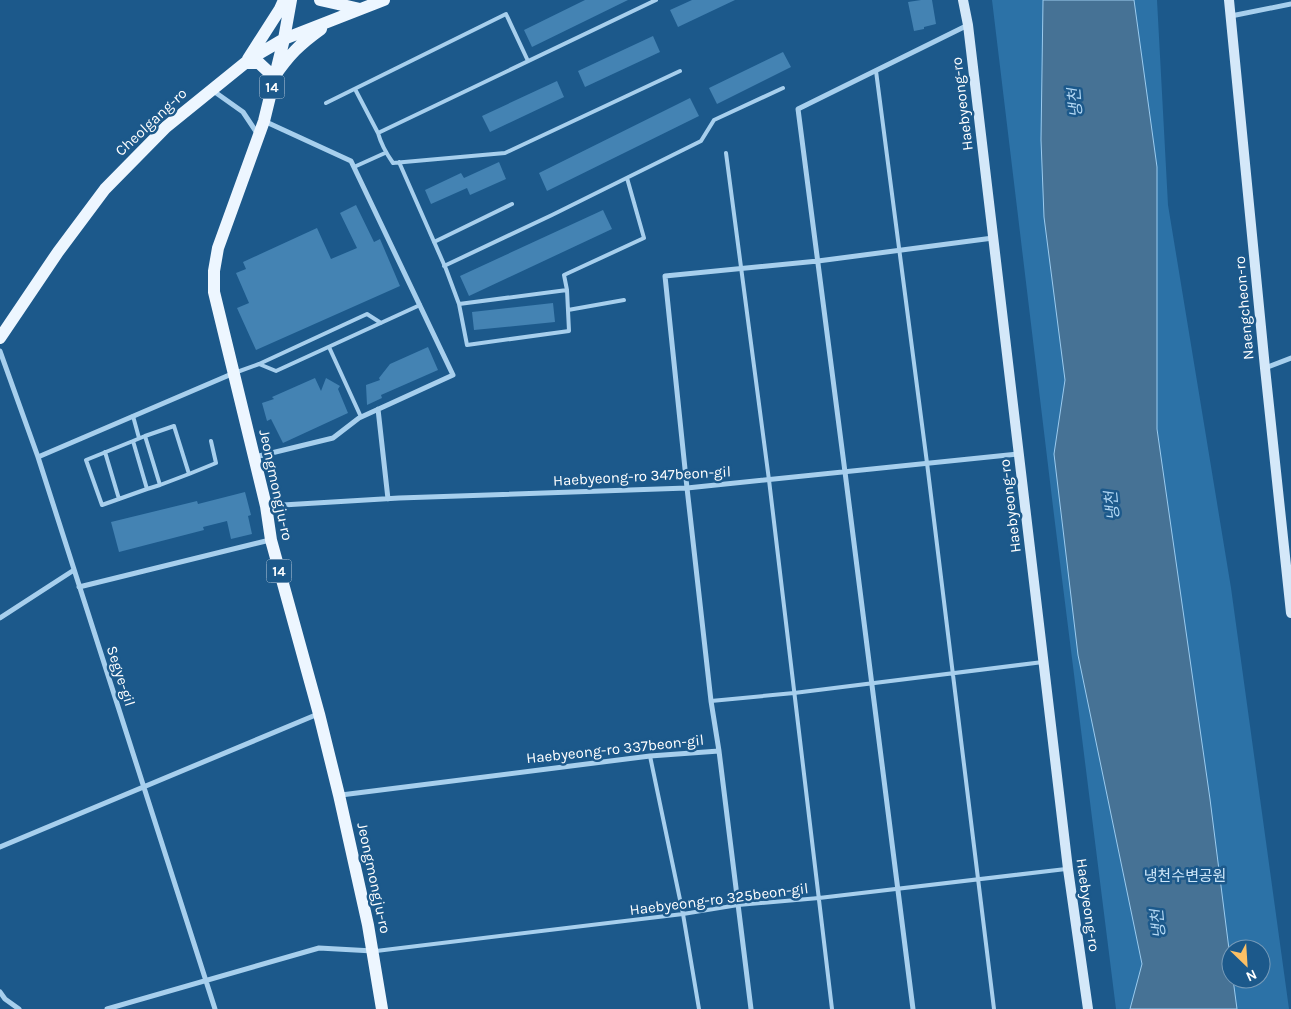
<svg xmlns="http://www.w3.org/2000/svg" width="1291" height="1009" viewBox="0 0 1291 1009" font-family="Karla,'Noto Sans KR',sans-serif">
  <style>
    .green { fill: #2c72a7; fill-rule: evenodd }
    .water { fill: #467295; stroke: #9bcbef }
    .building { fill: #4483b3 }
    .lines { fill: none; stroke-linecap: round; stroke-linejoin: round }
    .lane { stroke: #a7cfed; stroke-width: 4 }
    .street { stroke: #a7cfed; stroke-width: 5 }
    .secondary { stroke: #d4e8f9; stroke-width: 10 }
    .primary { stroke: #edf6ff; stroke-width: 12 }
    .labels { text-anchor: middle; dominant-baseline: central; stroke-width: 5; stroke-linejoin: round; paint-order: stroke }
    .shield { fill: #1c598b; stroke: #bbcddc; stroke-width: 1 }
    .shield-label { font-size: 14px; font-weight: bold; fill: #fff }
    .street-label { font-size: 15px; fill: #fff; stroke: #1c598b }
    .park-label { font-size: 15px; fill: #cde6f9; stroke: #1c598b }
    .water-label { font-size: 16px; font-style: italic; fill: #b3d8f4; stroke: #1c598b }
  </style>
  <rect width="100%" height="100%" fill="#1c598b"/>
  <path class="green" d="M992,0H1157L1168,205L1231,588L1289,1009H1116L1054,515ZM1231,949H1261V979H1231Z"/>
  <path class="water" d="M1043,0H1134L1157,167V429L1210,799L1231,965V979H1233L1237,1009H1130L1142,964L1078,655L1054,454L1065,380L1044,217L1041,140Z"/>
  <path class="building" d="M585,0H628L532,47L524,30Z
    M692,0H735L678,27L670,10Z
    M921,0H932L936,24L924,27V29L914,31L908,2Z
    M653,36L660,52L585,87L578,71Z
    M783,52L791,67L717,104L709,88Z
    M557,81L564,97L490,132L482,116Z
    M690,98L699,116L547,191L539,173Z
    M499,162L506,179L470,195L467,188L431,204L425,190L461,173L464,178Z
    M356,205L374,242L380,239L400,286L256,350L237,308L249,303L236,273L246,269L243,262L317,228L331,259L357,248L340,213Z
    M603,210L612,229L469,296L460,276Z
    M553,303L555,322L474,330L472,312Z
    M428,347L438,370L381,395L382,398L367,405L366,385L380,380L379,378L390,364Z
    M315,378L321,391L326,378L340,386L338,389L348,413L283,443L271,419L267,421L262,403L274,399L272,397Z
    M245,492L251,515L248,516L252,534L231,539L227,521L203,527L204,530L119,552L111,522L197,501L198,504Z"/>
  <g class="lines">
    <path class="lane" d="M656,0L378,133C381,144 386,153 393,163L505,153L680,71
      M876,71L927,463L994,1009
      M355,89L378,133
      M326,103L506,14L528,61
      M726,153L769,480L832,1009
      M399,162L446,269L459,304L467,345L569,331L567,290L459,304
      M354,167L385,153
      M434,242L512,204
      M444,266L552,215L701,141L714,120L783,88
      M567,290L564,275L644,238L627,178
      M568,310L624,300
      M329,347L361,417
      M259,364L367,314L381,323
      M237,372L259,364L276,371L420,305
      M133,416L139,438
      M145,436L160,485L147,489L133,441Z
      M145,436L174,426L189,474L160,485
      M133,441L86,460L102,505L147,489
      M105,452L119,499
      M189,474L216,463L211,441
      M711,701L794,693L1043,662
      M650,756L683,914L699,1009
      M376,951L683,914L738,905L819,898L1066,869"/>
    <path class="street" d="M1231,16L1291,4
      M212,90L243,112L257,133
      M0,351L38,457L215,1009
      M1265,368L1291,358
      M378,409L388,499
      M38,457L234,373
      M255,457L333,438L359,418L453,375L351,161L264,121
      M266,506L399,498L687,488L1018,454
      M79,587L270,540
      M0,618L74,570
      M719,751L751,1009
      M341,795L650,756L719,751L711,701L687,488L665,276L818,261L993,238
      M0,847L318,714
      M0,992L5,999L19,1009
      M107,1009L319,948L373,951
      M913,1009L845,472L798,109L968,25"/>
    <path class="secondary" d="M963,0L968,25L1068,869L1088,1009
      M1229,0L1265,368L1291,613"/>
    <path class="primary" d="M291,0L284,39L264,121L218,248L214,271V292L266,506L271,540L319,714L339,795L368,925L382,1009
      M320,0L360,9
      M248,59L280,9L284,0
      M245,63H259L274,77C289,55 300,44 321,29
      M0,338L58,252L105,189L166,127L250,59L284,39L384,0"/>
  </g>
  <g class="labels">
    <g class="shield">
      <rect x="259.5" y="75.5" width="25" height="23" rx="4"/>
      <rect x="266.5" y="559.5" width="25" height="23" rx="4"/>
    </g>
    <g class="shield-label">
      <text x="272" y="87">14</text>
      <text x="279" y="571">14</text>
    </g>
    <g class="street-label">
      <text transform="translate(962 104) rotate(-97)">Haebyeong-ro</text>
      <text transform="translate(151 122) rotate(-43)">Cheolgang-ro</text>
      <text transform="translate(1244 308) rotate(-95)">Naengcheon-ro</text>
      <text transform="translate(642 476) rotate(-3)">Haebyeong-ro 347beon-gil</text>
      <text transform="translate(276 485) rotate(78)">Jeongmongju-ro</text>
      <text transform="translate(1010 506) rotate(-97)">Haebyeong-ro</text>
      <text transform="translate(121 676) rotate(72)">Segye-gil</text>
      <text transform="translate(615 749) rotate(-6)">Haebyeong-ro 337beon-gil</text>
      <text transform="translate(374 878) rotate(78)">Jeongmongju-ro</text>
      <text transform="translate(719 899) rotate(-7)">Haebyeong-ro 325beon-gil</text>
      <text transform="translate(1088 905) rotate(82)">Haebyeong-ro</text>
    </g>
    <g class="park-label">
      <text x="1185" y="876">냉천수변공원</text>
    </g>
    <g class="water-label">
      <text transform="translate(1075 103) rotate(-95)">냉천</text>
      <text transform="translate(1112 506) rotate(-96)">냉천</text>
      <text transform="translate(1158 924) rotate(-96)">냉천</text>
    </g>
  </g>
  <g transform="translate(1246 964) rotate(155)"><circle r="24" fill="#1c598b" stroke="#779bb9"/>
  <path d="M0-4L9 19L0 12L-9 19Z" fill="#fdc065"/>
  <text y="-8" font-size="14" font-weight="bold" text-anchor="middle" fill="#ffffff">N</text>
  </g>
</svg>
